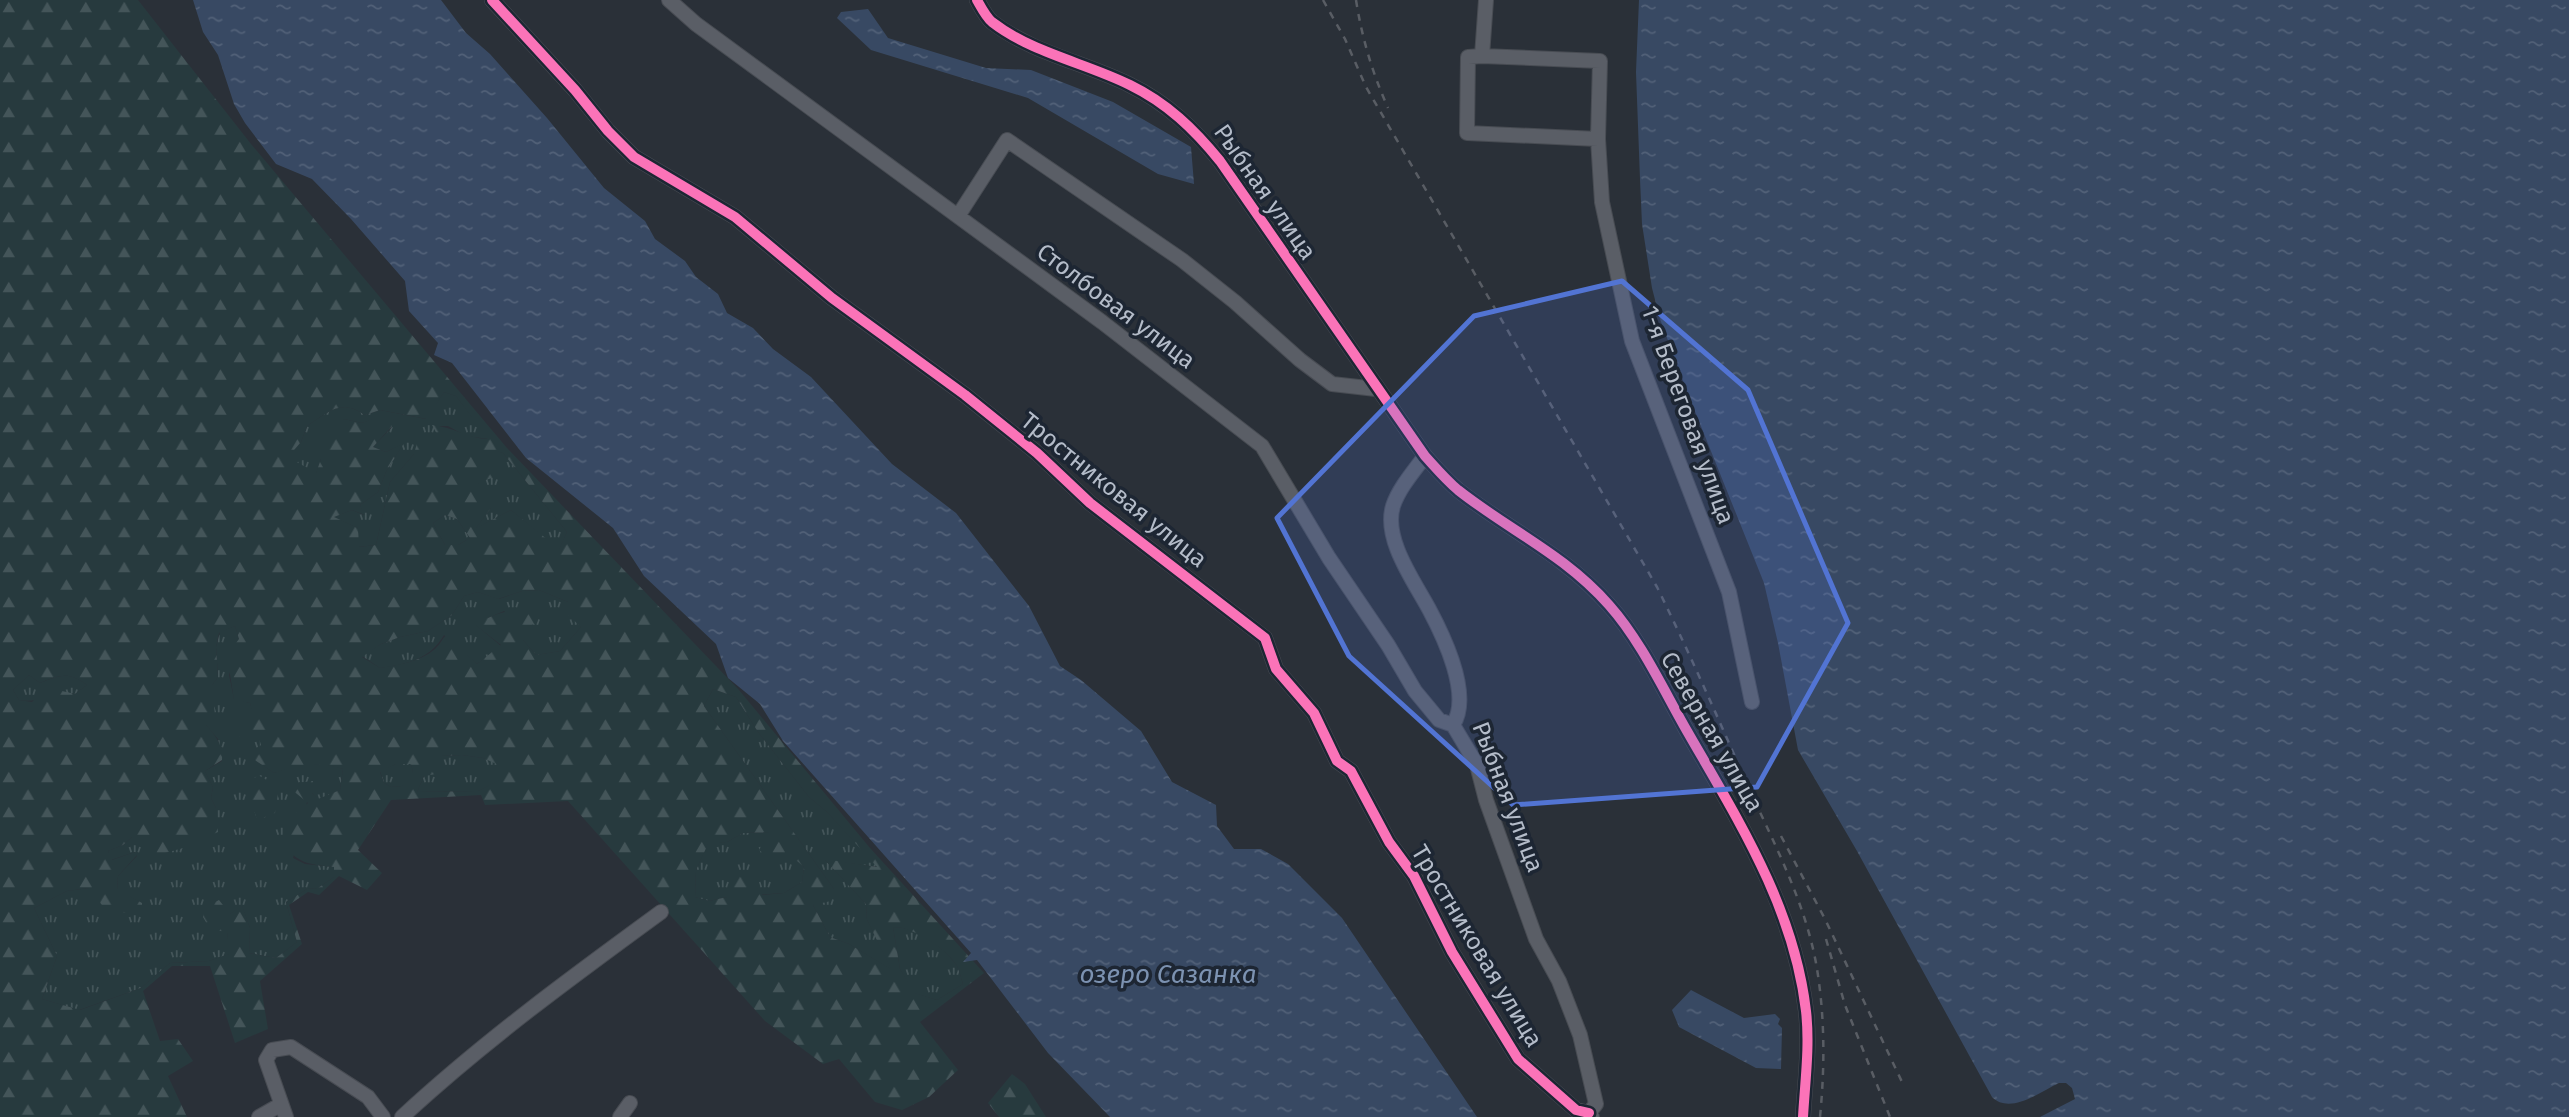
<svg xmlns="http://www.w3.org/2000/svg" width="2569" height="1117" viewBox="0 0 2569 1117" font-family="'Fira Sans',sans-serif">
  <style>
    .grass { fill: url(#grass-tufts) }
    .forest { fill: url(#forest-firs); fill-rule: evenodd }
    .water { fill: url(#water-ripples) }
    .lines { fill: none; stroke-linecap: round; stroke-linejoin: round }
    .minor-casing { stroke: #484c53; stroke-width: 16 }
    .minor { stroke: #5a5e66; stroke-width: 14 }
    .rail { stroke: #595d64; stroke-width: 2.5; stroke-dasharray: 7 7; stroke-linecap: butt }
    .cycleway-casing { stroke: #1d2633; stroke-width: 15 }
    .cycleway { stroke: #fb73b8; stroke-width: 10 }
    .marked { fill: #5274d3; fill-opacity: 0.2; stroke: #5274d3; stroke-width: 5; stroke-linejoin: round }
    .labels { text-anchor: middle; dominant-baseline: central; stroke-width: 7; stroke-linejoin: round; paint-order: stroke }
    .street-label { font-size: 24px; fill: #b4bcc9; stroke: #1d2633 }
    .water-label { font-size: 26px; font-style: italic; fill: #7c92b1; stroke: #1d2633 }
  </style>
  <defs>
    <pattern id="grass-tufts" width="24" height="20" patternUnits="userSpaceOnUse" patternTransform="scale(1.75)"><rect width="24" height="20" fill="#273a3e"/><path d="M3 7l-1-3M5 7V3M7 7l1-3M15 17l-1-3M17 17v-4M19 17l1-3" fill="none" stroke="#445559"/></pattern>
    <pattern id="forest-firs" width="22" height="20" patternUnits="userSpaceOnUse" patternTransform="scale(1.75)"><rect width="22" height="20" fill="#273a3e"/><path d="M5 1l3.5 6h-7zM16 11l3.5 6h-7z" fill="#445559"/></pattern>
    <pattern id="water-ripples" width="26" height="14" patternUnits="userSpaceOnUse" patternTransform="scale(1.75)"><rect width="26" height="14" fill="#384963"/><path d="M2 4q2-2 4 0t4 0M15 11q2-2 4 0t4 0" fill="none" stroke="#526178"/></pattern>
  </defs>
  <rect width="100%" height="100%" fill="#2a3038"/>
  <path class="grass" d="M444,392L456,396L489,439L466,436L448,426H433L440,438L414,454L390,482L376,545L358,547V528L333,517L352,510L364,515L360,505L378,492L386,472L403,444L386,452L373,447L392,427L382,416L362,423L344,419L321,459L316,474L287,457L301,442L307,426C328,412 341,398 365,415L380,410L426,419Z
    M492,449L503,453L567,532L559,550L511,510L475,529L491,508L478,483Z
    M445,515L457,519L470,538L458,545H445L433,523Z
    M539,590L568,602L581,627L560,651L536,655L523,640V627L504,611L488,618L470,620L501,646L477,664L444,635C429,660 407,664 380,668L362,656L381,644L400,637L428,631L452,615L464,596L478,592L499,599L522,591Z
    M235,626L239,639L229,675L234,699L250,703L262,745L250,756L274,773C298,764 318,761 343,769L340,790L318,800L312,793V782L293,858L305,864L334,867V877L318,888L307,889L286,902L297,942L276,958L249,953L250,928L242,906L230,914L227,932L230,954L209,961L170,963L141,988L79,1010L42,999L57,956L34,908L67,891L89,888L142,903L117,890L118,876L137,856L135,852L111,860L108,851L123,845L132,837L216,808L211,798L213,787L205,771L222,761L218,739L206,725L212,698V685L218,677L216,647L220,632Z
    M29,675L40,683C60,675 69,671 87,685L75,694C55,690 39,704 19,700L13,690Z
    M713,689L736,697L758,732L809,797L827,812L878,867L825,860L866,904L867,920L892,970L849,944L830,937L813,905L834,889L704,706Z
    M462,755L483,758L501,765L502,779L478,791L417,792L424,776L440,756Z
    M396,764H411L413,772L402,786L391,787L384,783L380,771Z
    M771,832L760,850L789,853L804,867L802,882L784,893L727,897L709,901L695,897L696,870L708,843L727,842L743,833Z
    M893,927C915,927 941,945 955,963C959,968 961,978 963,984L937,1000L914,993L900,969Z"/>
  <path class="forest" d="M0,0H138L251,144L507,448L739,690L870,848L984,973L920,1022L958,1070L929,1097L902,1110L875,1102L839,1059L823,1064L765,1021L568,801L485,805L481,795L391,800L358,850L382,873L367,890L339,876L319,895L308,892L289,905L302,944L260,981L268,1029L235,1043L210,966H172L143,991L160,1041L178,1039L193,1061L168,1076L187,1117H0ZM444,392L456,396L488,439C466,438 454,427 432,425L439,438L432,441L419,436L414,454L390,482L376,545L359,547L358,528L334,517L352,510L365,515L360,505L378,492L386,472L404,443L386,452L373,447L392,426L382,415L362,423L344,419L329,427L313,447L321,459L316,473L288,457L301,442L307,426C328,412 341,398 365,415L380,410L427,419ZM492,450L503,453L567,532L559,549L511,510L476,528L491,508L494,495L478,483L497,476ZM445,515L457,519L470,538L458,545H445L433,523ZM539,590L568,602V615L581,627L560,651L536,655L523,640V628L537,623L540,609C521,608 506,610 488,618L481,614L469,620L501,645L477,664L461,649L456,631C440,636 445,640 435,649C420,662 398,665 380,668L362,657L381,644L400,637L428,631L452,615L464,596L478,592L498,599L522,591ZM235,626L239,639L227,655L234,700L250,703L253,717L233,716L228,725L238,737L258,735L261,745L249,756L274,773C298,765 318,761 343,769L340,790L318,799L312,793L313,781L297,783L291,789L308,803L289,818L281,842C299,864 307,864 334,867V877L318,888L307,889L286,902L297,942L276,958L249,953L250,928L242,905L230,914L219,900L205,907L203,917L210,929L227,932L229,954L209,961L170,963L141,988L80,1010L42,999L57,956L34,908L67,891L89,888L108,913L142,912V903L117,889L118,876L137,855L135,852L112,860L108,851L123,845L132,837L158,855L183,848L218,832L216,808L211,798L213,787L205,771L222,760C223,745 216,736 206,725L215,716L212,685L218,677L216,647L219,633ZM29,675L40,683C59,675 69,671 87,685L75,694L62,691L41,693L32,702L19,700L13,690ZM713,689L736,697L758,732L809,797L827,812L877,867L824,859L866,904L867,920L891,969L849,944L830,937L813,905L831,901L834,889L704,706ZM462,755L483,758L501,766V779L478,791L417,792L424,776L442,773L441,756ZM396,764H411L413,772L404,776L402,786L391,787L384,783L380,772ZM770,832L759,850L773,861L789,854L804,867L802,882L784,893L762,895L759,882L739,875L727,897L709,901L695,897L696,870L708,844L727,842L743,833ZM893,927C913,927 942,946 955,963C959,968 961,978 963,984L937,1000L915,993L900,969Z
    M258,775L279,787L275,813L257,820L251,800L243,788Z
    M1012,1074L1025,1084L1046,1117H999L988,1103Z"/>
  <path class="water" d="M193,0H441L466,33L490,54L547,118L604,188L645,221L655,239L685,261L696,277L718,294L727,313L753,328L773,349L811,377L892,464L956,513L1029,606L1060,666L1081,680L1141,731L1172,782L1216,805L1217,826L1234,849H1261L1288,864L1342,918L1477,1117H1110L1048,1053L977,960L963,962L971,953L783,741L760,704L728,678L716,644L644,576L613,528L526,458L452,363L434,355L438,343L409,311L405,281L351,219L312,179L276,164L245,123L234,104L218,55L203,32Z
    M1639,0H2569V1117H2040L2075,1099L2072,1088L2066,1083H2059C2040,1092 2010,1115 1992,1097L1857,851L1798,750L1778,643L1764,583L1686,389L1660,319L1652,288L1642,224L1640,179L1636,72Z
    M868,9L888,38L986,68L1031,70L1113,102L1191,147L1194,184L1158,174L1028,98L871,50L837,18L841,12Z
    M1691,990L1744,1018L1775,1014L1780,1019L1778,1024L1782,1028L1781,1069L1756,1068L1679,1027L1672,1010Z"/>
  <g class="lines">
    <g class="minor-casing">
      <path id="minor" d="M492,0L575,90L608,131L634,157L735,217L832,298L965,395L1037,453L1090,503L1265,638L1276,669L1314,713L1337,761L1351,771L1389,842L1414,876L1452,952L1518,1059L1576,1110L1589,1113
        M669,0L696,24L1102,322L1262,446L1329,558L1388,645L1415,691L1439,720L1453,725
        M977,0C981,7 986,17 992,22C1032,53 1086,63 1130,85C1167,103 1194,129 1220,161L1425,456C1435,467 1446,480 1458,490C1510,531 1564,554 1609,605C1641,641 1663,689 1687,731C1738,820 1794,907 1806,1011C1810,1046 1805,1082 1803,1117
        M1486,0L1482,56L1468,57L1467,133L1598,139
        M1482,56L1600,61L1598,139L1602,202L1632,341L1729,592L1752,702
        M958,216L1007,140L1182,260L1235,302L1300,360L1332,384L1376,389
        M1425,456C1414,471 1399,488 1393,506C1383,539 1414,581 1429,609C1444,637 1472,695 1453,725L1477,765L1486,800L1536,939L1559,981L1580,1035L1596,1104L1589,1113L1592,1117
        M259,1117L280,1105
        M286,1117L266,1060L272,1050L291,1047L368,1097L383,1117
        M402,1117C483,1042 572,977 661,912
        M620,1117L630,1103"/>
    </g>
    <use href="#minor" class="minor"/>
    <path class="rail" d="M1323,0L1345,39L1366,87L1657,587C1691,656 1721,725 1752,795C1777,849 1805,904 1816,963C1825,1014 1825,1066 1820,1117
      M1356,0C1362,38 1372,72 1388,108
      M1781,836L1825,919L1902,1082
      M1826,939L1845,1005L1890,1117"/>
    <g class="cycleway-casing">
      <path id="cycleway" d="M492,0L575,90L608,131L634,157L735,217L832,298L965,395L1037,453L1090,503L1265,638L1276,669L1314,713L1337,761L1351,771L1389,842L1414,876L1452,952L1518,1059L1576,1110L1589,1113
        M977,0C981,7 986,17 992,22C1032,53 1086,63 1130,85C1167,103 1194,129 1220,161L1425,456C1435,467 1446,480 1458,490C1510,531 1564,554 1609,605C1641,641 1663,689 1687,731C1738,820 1794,907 1806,1011C1810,1046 1805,1082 1803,1117"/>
    </g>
    <use href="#cycleway" class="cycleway"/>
  </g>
  <path class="marked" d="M1622,281L1748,390L1848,623L1757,787L1513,805L1349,656L1277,518L1474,316Z"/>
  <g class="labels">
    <g class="street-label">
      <text transform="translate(1265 192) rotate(55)">Рыбная улица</text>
      <text transform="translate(1116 306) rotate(37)">Столбовая улица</text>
      <text transform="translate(1688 415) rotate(70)">1-я Береговая улица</text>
      <text transform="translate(1114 490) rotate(39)">Тростниковая улица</text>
      <text transform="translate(1712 732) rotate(60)">Северная улица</text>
      <text transform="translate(1508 797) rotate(69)">Рыбная улица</text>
      <text transform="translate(1477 946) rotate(59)">Тростниковая улица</text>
    </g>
    <g class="water-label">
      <text x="1168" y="974">озеро Сазанка</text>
    </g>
  </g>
</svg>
